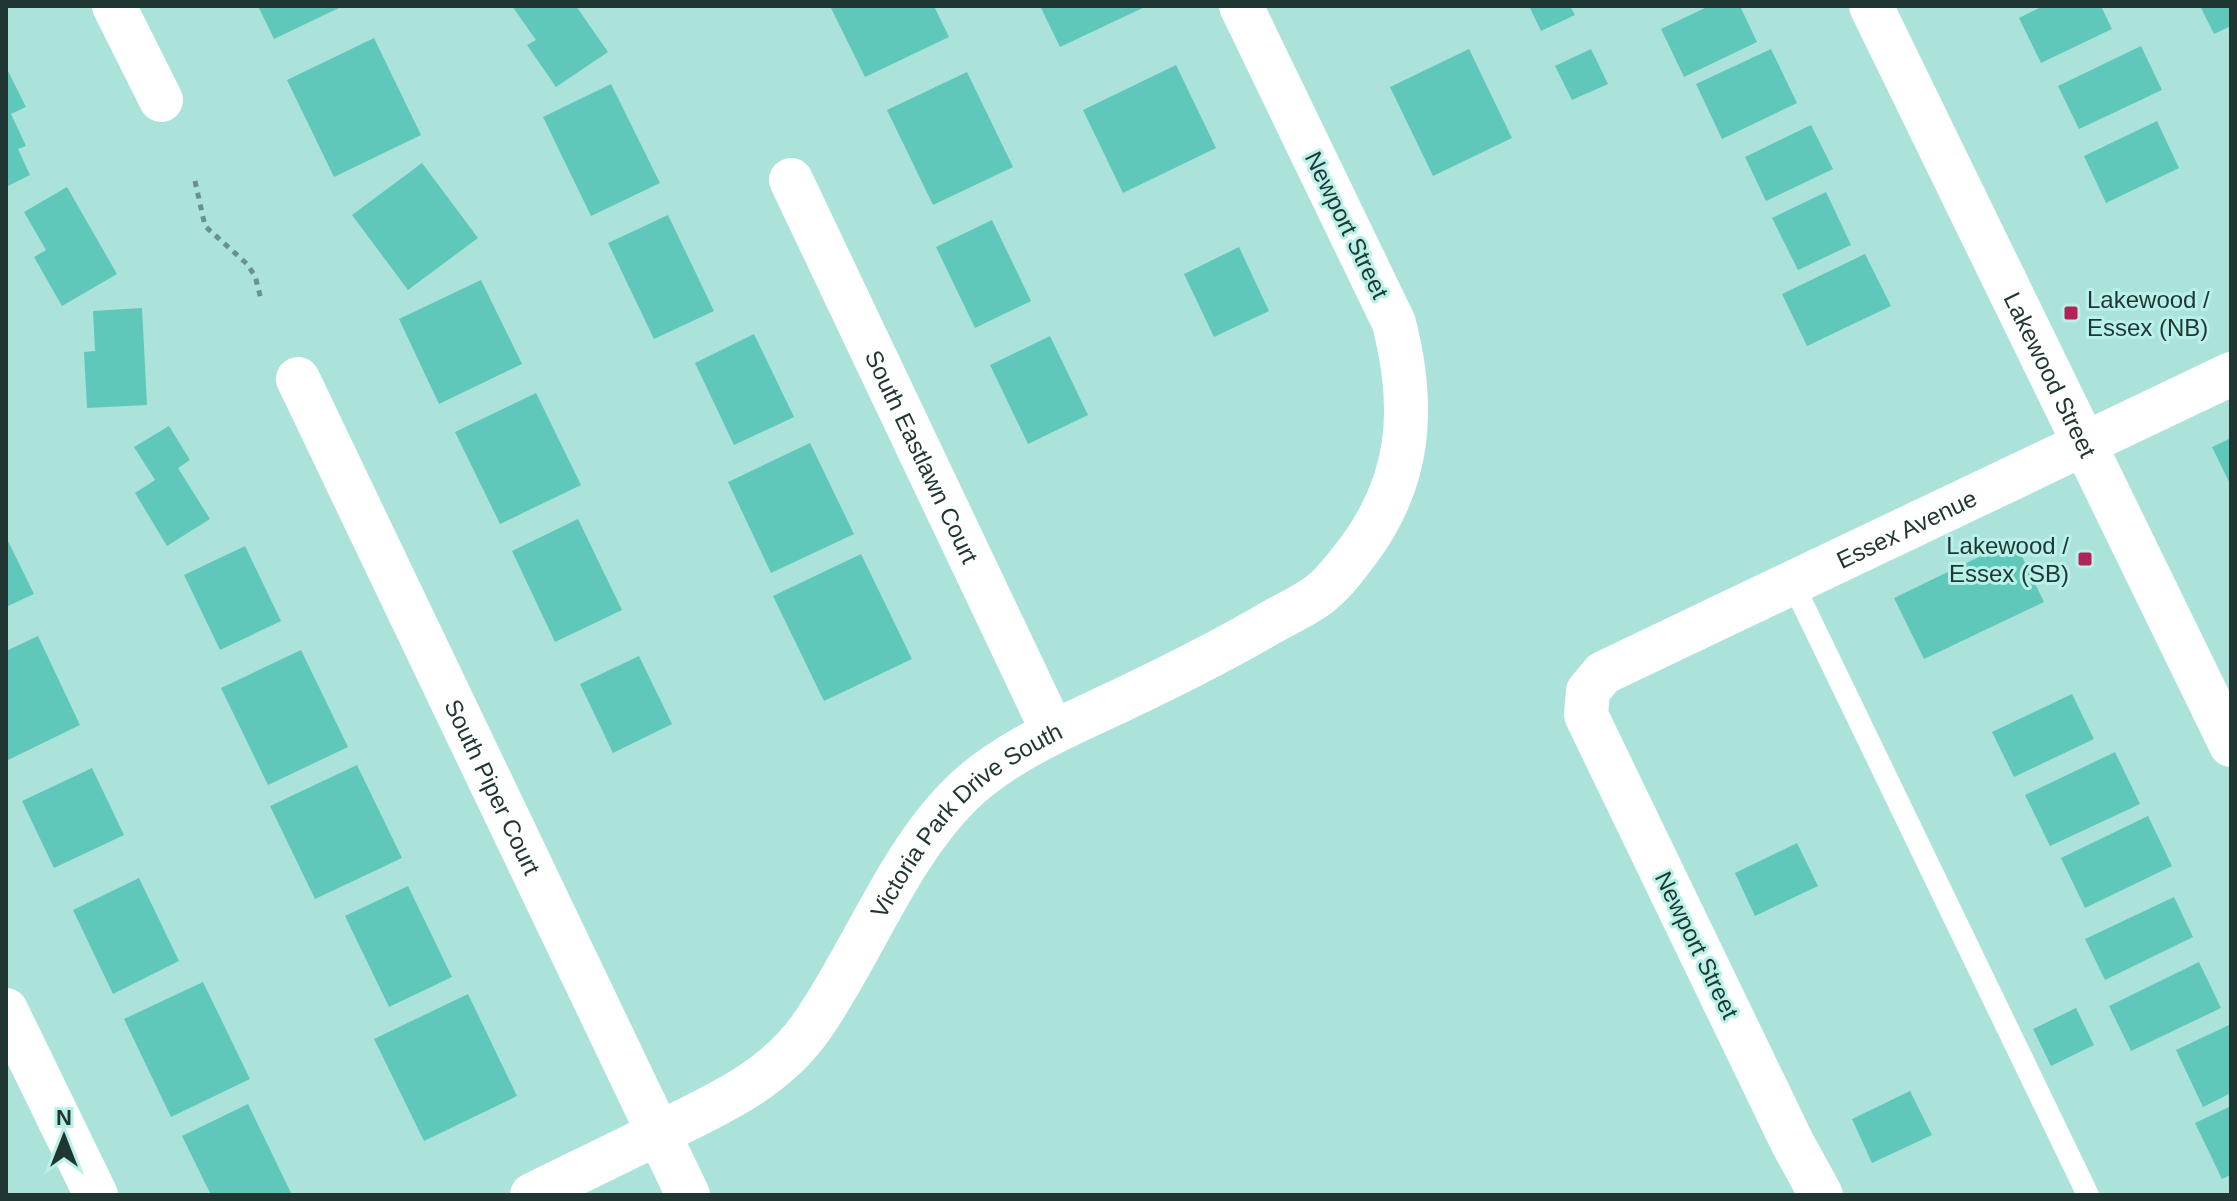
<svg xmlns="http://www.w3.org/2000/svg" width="2237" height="1201" viewBox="0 0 2237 1201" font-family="Arial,sans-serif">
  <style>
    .building { fill: #60c8bb }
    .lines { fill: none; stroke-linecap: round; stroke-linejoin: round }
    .path { stroke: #6a928d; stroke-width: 5; stroke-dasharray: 6 6; stroke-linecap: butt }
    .service { stroke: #fff; stroke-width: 22 }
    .minor { stroke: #fff; stroke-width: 44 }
    .poi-dot { fill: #b22358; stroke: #b8f1e8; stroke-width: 3 }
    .labels { text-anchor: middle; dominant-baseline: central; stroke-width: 6; stroke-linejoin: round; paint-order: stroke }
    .street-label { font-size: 24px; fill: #1f3633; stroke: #b8f1e8 }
    .poi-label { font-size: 24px; fill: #1f3633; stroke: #b8f1e8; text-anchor: start }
  </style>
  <rect width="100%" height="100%" fill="#abe3db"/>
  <path class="building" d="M258,6H343L274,39Z
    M512,6H576L608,52L556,87L527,45L536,40Z
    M830,6H934L949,37L865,77Z
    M1040,6H1147L1060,47Z
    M1529,6H1570L1575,15L1541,31Z
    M1709,6H1740L1757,42L1684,77L1661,29Z
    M2043,6H2101L2112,29L2041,63L2019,18Z
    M2200,6H2231V26L2214,34Z
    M374,38L421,135L334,177L287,80Z
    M2141,46L2162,90L2079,129L2058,86Z
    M1469,49L1512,138L1433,176L1390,87Z
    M1591,49L1608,84L1572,100L1555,66Z
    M1771,49L1797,103L1722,139L1696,84Z
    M1176,65L1216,148L1123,193L1083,110Z
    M8,71L26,107L11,114L26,146L18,149L30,175L6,187V72Z
    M967,72L1013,167L933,205L887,110Z
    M611,84L660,183L591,216L543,117Z
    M2157,121L2179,168L2106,203L2084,156Z
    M1811,125L1833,169L1766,201L1745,157Z
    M422,163L478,238L408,290L352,215Z
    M67,187L117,274L62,306L34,257L46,250L24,212Z
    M1826,192L1851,245L1798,270L1772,218Z
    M668,215L714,311L654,339L608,243Z
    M992,220L1031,301L975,328L936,247Z
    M1239,247L1269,311L1214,337L1184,274Z
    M1865,254L1891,306L1807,346L1782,294Z
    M481,280L522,364L439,404L399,319Z
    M142,308L147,405L87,408L84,352L95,351L93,311Z
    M754,334L794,417L734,445L695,363Z
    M1050,336L1088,415L1028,444L990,365Z
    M536,393L581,485L500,524L455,432Z
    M169,426L190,460L178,468L210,519L167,546L135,493L155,480L134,447Z
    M2231,438V486L2212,447Z
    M810,443L854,534L771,573L728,482Z
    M578,519L622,610L555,642L512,551Z
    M6,537L34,594L6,607Z
    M2014,540L2044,602L1924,659L1894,598Z
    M245,546L281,621L220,650L184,575Z
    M861,554L912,659L824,701L773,596Z
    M38,636L80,725L6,761V651Z
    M301,650L348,747L268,785L221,688Z
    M639,656L672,724L613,753L580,684Z
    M2072,694L2094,739L2014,777L1992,732Z
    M2115,752L2140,804L2050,846L2025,795Z
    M357,765L402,858L315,899L270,806Z
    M92,768L124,835L54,868L22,801Z
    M2148,816L2172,866L2085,908L2061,858Z
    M1797,843L1818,886L1755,916L1735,873Z
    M139,878L179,961L113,994L73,910Z
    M408,886L452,977L389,1007L345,916Z
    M2174,897L2193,937L2105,980L2085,939Z
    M2199,962L2221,1008L2131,1051L2109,1006Z
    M203,982L250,1079L171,1117L124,1019Z
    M468,994L517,1096L424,1141L374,1039Z
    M2076,1008L2094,1045L2051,1066L2033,1029Z
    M2229,1025L2231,1030V1093L2203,1107L2176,1050Z
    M1910,1091L1932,1135L1872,1163L1852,1119Z
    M248,1104L292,1195H211L182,1136Z
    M2231,1106V1175L2222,1179L2195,1123Z"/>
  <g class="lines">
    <path class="path" d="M195,181L205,226L247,264L255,276L261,299"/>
    <path class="service" d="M1793,584L2088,1195"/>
    <g class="minor">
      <path d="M114,6L161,100"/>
      <path id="s1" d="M1871,6L2231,745"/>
      <path id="s2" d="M791,180L1053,732"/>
      <path id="s3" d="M298,379L688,1195"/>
      <path d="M6,1010L96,1195"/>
      <path id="s4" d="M532,1195C573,1175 615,1154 657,1134C714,1106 774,1081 812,1026C863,953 898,855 962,793C999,757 1051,733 1098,711C1154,685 1209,658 1263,627C1281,616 1303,607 1320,594C1334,583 1344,569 1355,555C1411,483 1416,409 1394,323L1241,6"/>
      <path id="s5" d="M1821,1195L1792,1142L1586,715L1588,691L1603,673L2231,374"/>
    </g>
  </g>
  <g class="poi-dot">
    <rect x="2063" y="305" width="16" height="16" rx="4"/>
    <rect x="2077" y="551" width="16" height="16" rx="4"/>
  </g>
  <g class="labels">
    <g class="street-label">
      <text transform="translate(1347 225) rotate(64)">Newport Street</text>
      <text stroke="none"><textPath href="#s1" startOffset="410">Lakewood Street</textPath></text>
      <text stroke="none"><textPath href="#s2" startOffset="306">South Eastlawn Court</textPath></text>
      <text stroke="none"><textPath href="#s5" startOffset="918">Essex Avenue</textPath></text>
      <text stroke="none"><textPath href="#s3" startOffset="452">South Piper Court</textPath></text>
      <text stroke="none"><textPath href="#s4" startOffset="592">Victoria Park Drive South</textPath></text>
      <text transform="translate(1697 945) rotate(64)">Newport Street</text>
    </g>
    <g class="poi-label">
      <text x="2087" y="299">Lakewood /<tspan x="2087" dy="28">Essex (NB)</tspan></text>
      <text x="2069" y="545" text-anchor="end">Lakewood /<tspan x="2069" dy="28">Essex (SB)</tspan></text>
    </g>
  </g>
  <rect width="2237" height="1201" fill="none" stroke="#1f3633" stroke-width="16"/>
  <g transform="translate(64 1137)" stroke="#b8f1e8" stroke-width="6" paint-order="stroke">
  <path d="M0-6L14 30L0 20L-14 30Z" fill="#1f3633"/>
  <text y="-12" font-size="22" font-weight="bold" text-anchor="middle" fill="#1f3633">N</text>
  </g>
</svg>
